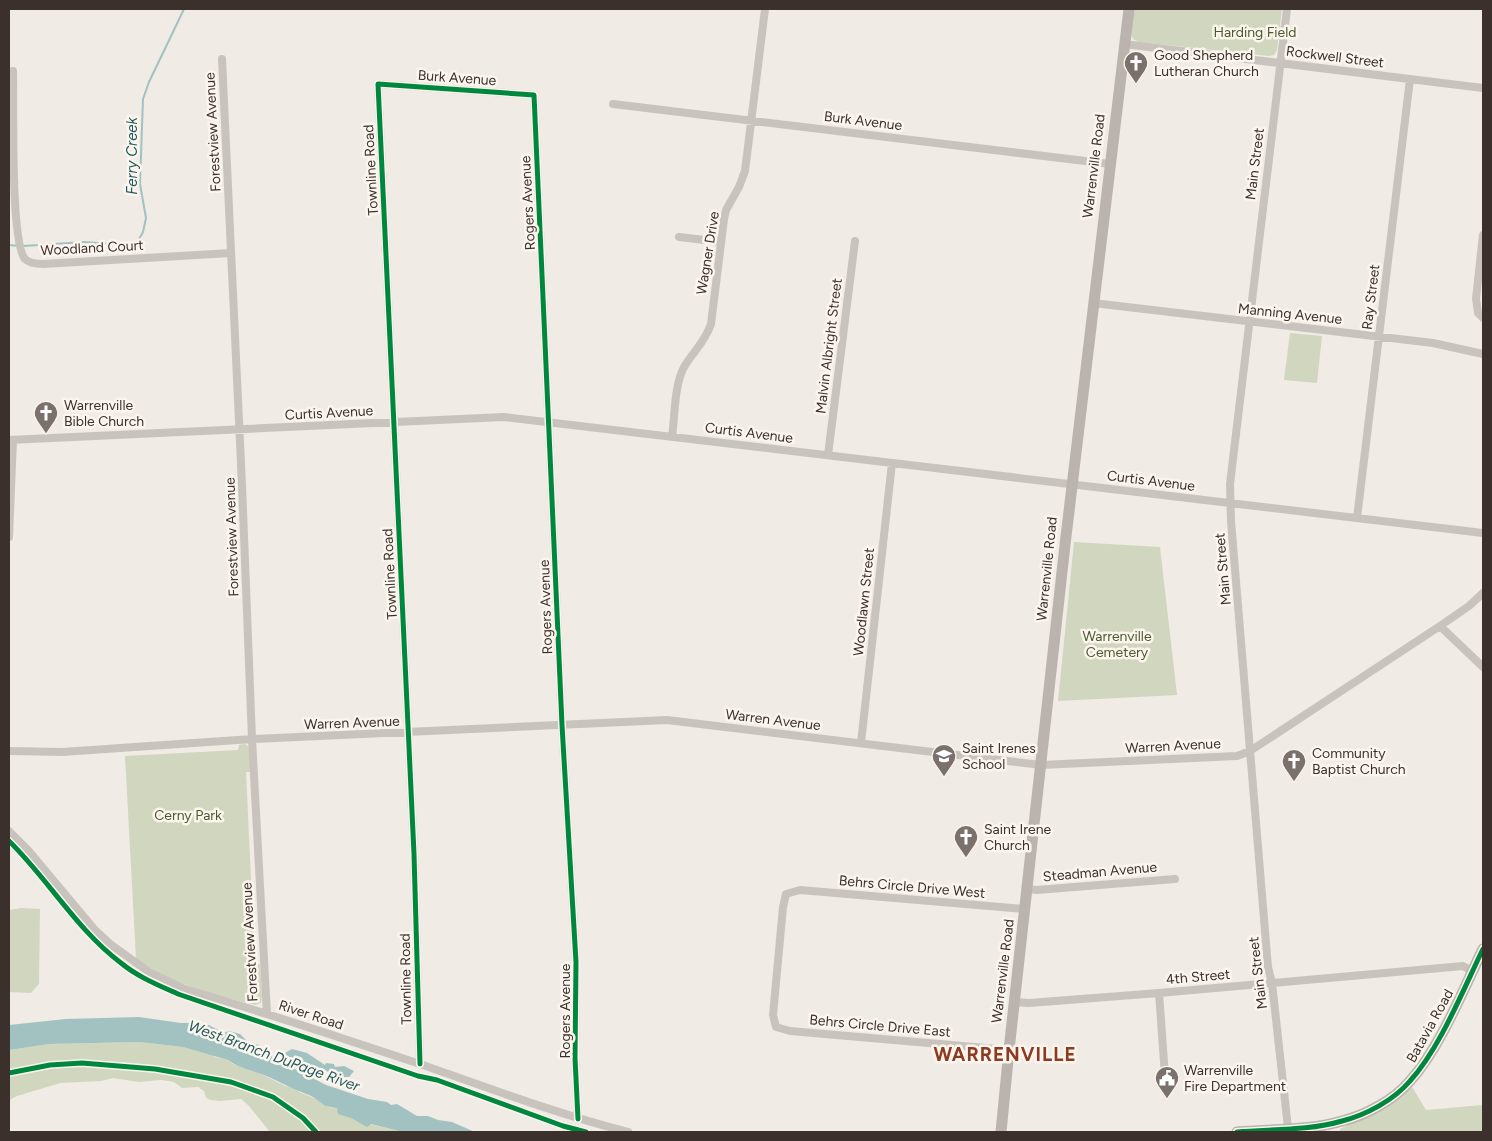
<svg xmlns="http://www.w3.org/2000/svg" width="1492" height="1141" viewBox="0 0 1492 1141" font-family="Figtree,sans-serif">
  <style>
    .green { fill: #d1d6bf }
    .water { fill: #a1c2c1 }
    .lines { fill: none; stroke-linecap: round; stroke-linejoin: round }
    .stream { stroke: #a1c2c1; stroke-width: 2 }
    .minor { stroke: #c9c3be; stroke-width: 8 }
    .secondary { stroke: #bab3ae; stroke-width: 11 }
    .cycleway-casing { stroke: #fbf5ee; stroke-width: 8 }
    .cycleway { stroke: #00873e; stroke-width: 5 }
    .labels { text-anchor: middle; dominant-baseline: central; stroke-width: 5; stroke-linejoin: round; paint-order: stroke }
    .park-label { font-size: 14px; fill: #4a5a2e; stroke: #fbf5ee }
    .poi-label { font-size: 14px; fill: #3b302b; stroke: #fbf5ee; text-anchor: start }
    .street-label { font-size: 14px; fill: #3b302b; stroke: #fbf5ee }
    .water-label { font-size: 15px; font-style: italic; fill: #1f5a5e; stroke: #fbf5ee }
    .district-label { font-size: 19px; font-weight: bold; letter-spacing: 1px; fill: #8c3b22; stroke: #fbf5ee }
  </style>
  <rect width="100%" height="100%" fill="#f0ebe5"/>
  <path class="green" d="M1134,9H1282L1277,50L1274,55L1269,56L1139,42L1133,39L1131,33Z
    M1290,333L1322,336L1317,383L1284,380Z
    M1074,542L1160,547L1177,695L1058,701Z
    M244,744L247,745L250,752L251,772H246L255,964H260L262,996L261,1003L255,1005C215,995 171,984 136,959L125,756L238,750L239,745Z
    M21,908L40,909L39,984L31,993L9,992V910Z
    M139,1042L183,1047L212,1055L215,1057L228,1060L233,1064L251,1069L285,1086L294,1088L301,1093L319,1100L328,1107L337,1108L357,1121L403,1132H270L248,1105L241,1099L220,1101L211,1100L206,1098L204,1091L198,1087L182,1088L174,1082L161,1080L139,1082L113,1078L101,1081L60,1083L17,1096L11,1099L9,1103V1050L49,1044Z
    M1412,1087L1426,1110L1483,1105V1132H1340V1129L1390,1104Z"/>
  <path class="water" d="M139,1017L181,1023H205L224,1033L229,1031L240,1034L248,1042L259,1045L274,1058L326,1085L368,1099L387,1102L391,1105L397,1104L417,1116H428L438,1120L452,1122L475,1132H403L371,1124L367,1127L351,1118L338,1114L337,1108C333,1107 328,1107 326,1106C319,1102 314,1096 306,1094C294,1089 283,1084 271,1078C257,1071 240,1069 228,1060L183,1047L139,1042L49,1044L9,1050V1025L66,1019Z
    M292,1049L307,1053L325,1065L326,1063L334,1064L335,1067L344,1066L354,1071L349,1077H336L322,1068H311L309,1065C299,1062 292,1063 285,1053Z"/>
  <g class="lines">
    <path class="stream" d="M9,245L19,246
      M23,246L84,242L125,245L135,244L138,241L143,232L146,218L140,184L143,99L149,82L184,9
      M280,1064L287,1055"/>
    <path class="minor" d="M1287,9L1230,484L1231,521L1268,967L1272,983L1288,1128
      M1124,44L1483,88
      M222,59L242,485L252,739L267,1014
      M13,71C14,101 10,242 25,259C29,263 37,264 43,264L231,253
      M613,104L1110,164
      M1483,235L1476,299L1478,313L1483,318
      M679,237L721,242
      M1093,303L1433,343L1483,354
      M672,437C675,416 674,386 684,367C693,352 705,342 711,324L724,219L726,210L739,187L745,171L765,9
      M9,440L504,417L1483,533
      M828,455L855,241
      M1357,518L1410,79
      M9,537L13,440
      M1440,626L1483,667
      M861,743L892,463
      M9,751L62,752L252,739L667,720L1041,765L1237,756L1250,751L1440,626L1469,606L1483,593
      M9,831L28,850L95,930L110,944L149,972L185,989C264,1012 342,1038 420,1064C489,1088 557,1114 628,1132
      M1027,889L1037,890L1175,879
      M1159,993L1165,1076
      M1014,1002L1029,1003L1159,993L1463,966L1472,971
      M1009,1050L790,1031L776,1027L773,1015L783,907L786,894L800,890L1025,909
      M420,1064L414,854L378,84L534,95L562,725L576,962L575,1058L578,1119"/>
    <path class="secondary" d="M1001,1132L1009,1050L1065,545L1129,9
      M1237,1132C1271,1129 1308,1131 1342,1121C1366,1115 1394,1100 1410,1081C1440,1048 1463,990 1483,949"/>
    <g class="cycleway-casing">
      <path id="cycleway" d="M9,841C48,879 77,930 121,963C138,977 158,985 178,994L418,1076L437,1080L563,1126L586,1132
        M420,1064L414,854L378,84L534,95L562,725L576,962L575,1058L578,1119
        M9,1073L50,1065L82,1063L155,1069L231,1082L273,1097L303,1118L316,1132
        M1237,1132C1271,1129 1308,1131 1342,1121C1366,1115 1394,1100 1410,1081C1440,1048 1463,990 1483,949"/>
    </g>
    <use href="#cycleway" class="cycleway"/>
  </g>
  <defs>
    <g id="church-pin" transform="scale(1.25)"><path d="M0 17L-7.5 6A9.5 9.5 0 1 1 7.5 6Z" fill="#7a716c" stroke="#fbf5ee"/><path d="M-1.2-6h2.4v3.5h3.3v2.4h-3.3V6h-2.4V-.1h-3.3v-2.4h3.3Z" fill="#fff"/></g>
    <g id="school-pin" transform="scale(1.25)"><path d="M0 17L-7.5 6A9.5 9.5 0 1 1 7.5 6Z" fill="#7a716c" stroke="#fbf5ee"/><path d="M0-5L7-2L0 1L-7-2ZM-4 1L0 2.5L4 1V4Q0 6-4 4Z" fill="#fff"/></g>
    <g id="civic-pin" transform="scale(1.25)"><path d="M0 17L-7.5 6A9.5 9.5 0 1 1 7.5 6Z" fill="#7a716c" stroke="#fbf5ee"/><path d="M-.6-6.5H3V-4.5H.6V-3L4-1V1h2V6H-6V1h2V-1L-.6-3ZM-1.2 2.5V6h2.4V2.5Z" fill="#fff"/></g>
  </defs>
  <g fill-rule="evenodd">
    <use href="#church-pin" x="1136" y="63"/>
    <use href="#church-pin" x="46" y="413"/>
    <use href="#school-pin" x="944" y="756"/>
    <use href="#church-pin" x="1294" y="761"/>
    <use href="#church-pin" x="966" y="837"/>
    <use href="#civic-pin" x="1167" y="1078"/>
  </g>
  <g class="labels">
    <g class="park-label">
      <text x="1255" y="32">Harding Field</text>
      <text x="1117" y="636">Warrenville<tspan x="1117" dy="16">Cemetery</tspan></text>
      <text x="188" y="815">Cerny Park</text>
    </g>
    <g class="poi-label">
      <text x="1154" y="55">Good Shepherd<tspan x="1154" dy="16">Lutheran Church</tspan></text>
      <text x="64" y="405">Warrenville<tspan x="64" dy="16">Bible Church</tspan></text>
      <text x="962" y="748">Saint Irenes<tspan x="962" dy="16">School</tspan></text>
      <text x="1312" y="753">Community<tspan x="1312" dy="16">Baptist Church</tspan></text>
      <text x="984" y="829">Saint Irene<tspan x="984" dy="16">Church</tspan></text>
      <text x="1184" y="1070">Warrenville<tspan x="1184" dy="16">Fire Department</tspan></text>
    </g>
    <g class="street-label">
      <text transform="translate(1335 57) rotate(7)">Rockwell Street</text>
      <text transform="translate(457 78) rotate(4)">Burk Avenue</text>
      <text transform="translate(863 121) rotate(7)">Burk Avenue</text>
      <text transform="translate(213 132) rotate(-93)">Forestview Avenue</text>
      <text transform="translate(1255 164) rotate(-83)">Main Street</text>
      <text transform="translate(1094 166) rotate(-83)">Warrenville Road</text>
      <text transform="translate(371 170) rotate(-93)">Townline Road</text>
      <text transform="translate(528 203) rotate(-93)">Rogers Avenue</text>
      <text transform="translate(92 248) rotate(-3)">Woodland Court</text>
      <text transform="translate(708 253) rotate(-81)">Wagner Drive</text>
      <text transform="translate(1371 297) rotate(-83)">Ray Street</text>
      <text transform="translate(1290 314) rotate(6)">Manning Avenue</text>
      <text transform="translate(829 346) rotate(-83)">Malvin Albright Street</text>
      <text transform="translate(329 413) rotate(-3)">Curtis Avenue</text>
      <text transform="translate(749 433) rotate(7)">Curtis Avenue</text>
      <text transform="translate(1151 481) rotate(7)">Curtis Avenue</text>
      <text transform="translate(232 537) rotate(-92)">Forestview Avenue</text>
      <text transform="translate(1047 569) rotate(-84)">Warrenville Road</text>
      <text transform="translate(1223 569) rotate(-95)">Main Street</text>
      <text transform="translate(390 574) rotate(-93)">Townline Road</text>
      <text transform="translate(864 602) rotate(-84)">Woodlawn Street</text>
      <text transform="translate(546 607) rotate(-92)">Rogers Avenue</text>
      <text transform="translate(773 720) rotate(7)">Warren Avenue</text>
      <text transform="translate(352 723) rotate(-2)">Warren Avenue</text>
      <text transform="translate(1173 746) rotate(-3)">Warren Avenue</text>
      <text transform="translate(1100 872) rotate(-5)">Steadman Avenue</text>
      <text transform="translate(912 887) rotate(5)">Behrs Circle Drive West</text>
      <text transform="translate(250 942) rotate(-93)">Forestview Avenue</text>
      <text transform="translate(1003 971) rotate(-83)">Warrenville Road</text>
      <text transform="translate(1258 973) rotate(-97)">Main Street</text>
      <text transform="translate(1198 977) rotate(-5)">4th Street</text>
      <text transform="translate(406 979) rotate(-91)">Townline Road</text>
      <text transform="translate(565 1011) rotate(-90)">Rogers Avenue</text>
      <text transform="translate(311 1015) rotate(18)">River Road</text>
      <text transform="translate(880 1026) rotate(5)">Behrs Circle Drive East</text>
      <text transform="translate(1430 1026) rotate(-61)">Batavia Road</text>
    </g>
    <g class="water-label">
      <text transform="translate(132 156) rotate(-90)">Ferry Creek</text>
      <text transform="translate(274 1056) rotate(20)">West Branch DuPage River</text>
    </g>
    <g class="district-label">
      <text x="1005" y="1054">WARRENVILLE</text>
    </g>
  </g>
  <rect width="1492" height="1141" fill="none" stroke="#3b302b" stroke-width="20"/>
</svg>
